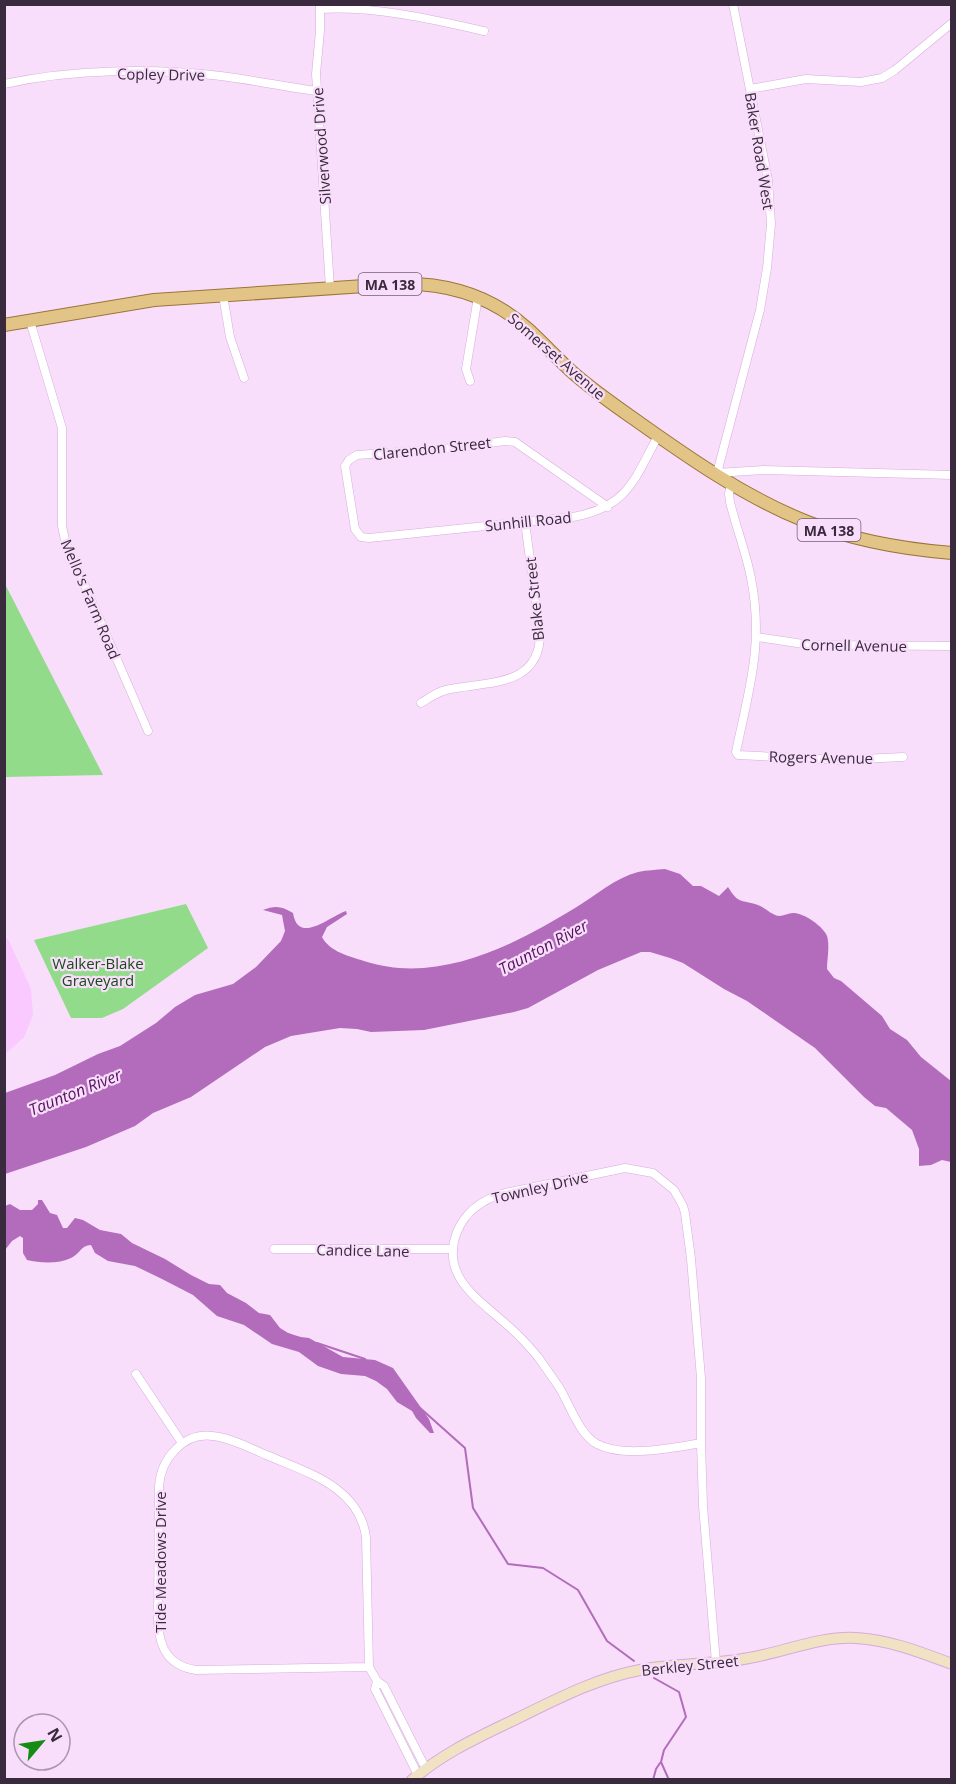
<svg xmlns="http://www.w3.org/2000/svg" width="956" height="1784" viewBox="0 0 956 1784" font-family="'Open Sans',sans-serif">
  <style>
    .built { fill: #f9c9ff }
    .green { fill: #91db8a }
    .water { fill: #b26cbb }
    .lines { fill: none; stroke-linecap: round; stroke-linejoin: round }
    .stream { stroke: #b26cbb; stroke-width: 2 }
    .minor-casing { stroke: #d5acda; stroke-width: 9 }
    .secondary-casing { stroke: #d5acda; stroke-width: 12 }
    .primary-casing { stroke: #9a7538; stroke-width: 14 }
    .minor { stroke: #fff; stroke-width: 8 }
    .secondary { stroke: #f0e2c2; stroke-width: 10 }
    .primary { stroke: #e2c586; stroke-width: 12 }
    .labels { text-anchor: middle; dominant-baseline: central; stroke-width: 4.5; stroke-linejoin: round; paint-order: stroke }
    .shield { fill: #f8defb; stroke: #736076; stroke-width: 1.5 }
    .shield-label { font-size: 14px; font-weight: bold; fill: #3a2a3d }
    .street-label { font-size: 15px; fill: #3a2a3d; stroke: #f8defb }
    .park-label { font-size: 15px; fill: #174b15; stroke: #f8defb }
    .water-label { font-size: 16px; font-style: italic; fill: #55135e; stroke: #f8defb }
  </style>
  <rect width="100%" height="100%" fill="#f8defb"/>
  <path class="built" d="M8,939L31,989L33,1015L24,1037L5,1054L4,940Z"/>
  <path class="green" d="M4,584H5L103,775L5,777Z
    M186,904L208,948L123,1009L102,1018H71L34,940Z"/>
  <path class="water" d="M665,869L680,874L693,886H701L719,896L728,887C739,905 741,899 758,905C766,908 770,914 779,916C784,916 788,913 793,913C803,912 824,927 827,936C830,946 827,959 827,969L834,978L841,981L882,1016L890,1029L907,1040L921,1057L951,1081V1162L942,1160L931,1165L919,1166V1149L912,1130L886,1108L875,1106L864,1097L815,1048L747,1001L724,989L683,963L670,958L650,952H641L598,970L528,1008L514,1012L424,1030L371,1032L357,1029L340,1028L291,1036L265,1047L191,1097L153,1113L135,1126L86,1147L5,1174V1093L55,1075L98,1054L120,1046L156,1023L175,1007L195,995L233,984L256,967L281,941L285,931L282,915L263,910C275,905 282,906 293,913C298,945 329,917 346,911L347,914L327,927L322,937C330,952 349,956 364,961C437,985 513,946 575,908C595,896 615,878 638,872C647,870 656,870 665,869Z
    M38,1200H42L50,1213L57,1215L63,1228H67L75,1218L83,1220L100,1230L121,1234L132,1243L165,1259L191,1275L209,1284L220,1285L227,1293L246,1303L259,1313L270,1315L280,1328L293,1336L309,1338L343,1357L375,1360L393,1368L429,1419L434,1433H430L416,1418L412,1411L397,1402L387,1389L376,1381L365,1376L341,1374L318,1366L299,1352L272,1344L244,1325L217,1316L193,1295L160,1278L135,1266L108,1261L95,1253L91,1245C81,1245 80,1254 71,1258C59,1264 40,1263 27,1260L23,1253V1238L20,1236L12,1241L5,1250V1206L10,1204L20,1210H32L38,1204Z"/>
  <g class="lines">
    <path class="stream" d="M288,1334L300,1338
      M317,1343L365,1359
      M419,1407L465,1448L473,1508L508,1564L543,1568L578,1590L607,1641L634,1661
      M654,1678L679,1692L686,1717L664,1750L661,1762L669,1780
      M653,1780L656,1769L660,1763"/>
    <g class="minor-casing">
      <path id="minor" d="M320,4V31L316,74L330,288
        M733,4L768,180L771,224L767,268L760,310L717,473L764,470L952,475
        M320,9C375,6 431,19 484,31
        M4,84C72,69 153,68 221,76C253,80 285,87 317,91
        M750,89L806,79L861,82L882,78L895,70L952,23
        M223,295L230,337L244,378
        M30,321L62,428V526L65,540L148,731
        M470,381L466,369L478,297
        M731,483L729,494L730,502C736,527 746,552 751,578C764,644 749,689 736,752L738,755L841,760L903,757
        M608,507L515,442L505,441L443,449L357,455L349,460L345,466L355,529L361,537L369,538L573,517C628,507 634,480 658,436
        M757,637L810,645L952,646
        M421,703C429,698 437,692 446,690C483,681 540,689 540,634L525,522
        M274,1249H452
        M136,1374L182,1443
        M701,1443V1378L691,1259L685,1213L683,1206L674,1190L653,1173L625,1168L505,1193C483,1199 466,1210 457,1232C440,1276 477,1298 506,1324C518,1334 528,1345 538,1357C545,1367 552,1377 559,1387C570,1405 579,1434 597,1444C623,1458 673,1448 701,1443L703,1506L716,1663
        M369,1667L196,1670C169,1666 160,1649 158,1624L159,1486C161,1459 183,1432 213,1436C232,1438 251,1449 269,1456C308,1473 359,1487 366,1537L369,1667L377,1681L384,1686L426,1769
        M377,1681L375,1689L418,1775"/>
    </g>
    <g class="secondary-casing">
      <path id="secondary" d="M412,1780C444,1752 481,1736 518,1718C557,1699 597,1678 640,1670C676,1663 713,1665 749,1658C784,1652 820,1636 856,1638C890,1640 920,1652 952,1664"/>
    </g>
    <g class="primary-casing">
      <path id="primary" d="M4,325L154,300L395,284C445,282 491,295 529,330C543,343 557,358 571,371C591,389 614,405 637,421C689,458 745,497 805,521C851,540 902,549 952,553"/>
    </g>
    <use href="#minor" class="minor"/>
    <use href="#secondary" class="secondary"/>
    <use href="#primary" class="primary"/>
  </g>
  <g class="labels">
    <g class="shield">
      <rect x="358.5" y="273" width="63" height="22" rx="4.5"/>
      <rect x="797.5" y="519" width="63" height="22" rx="4.5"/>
    </g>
    <g class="shield-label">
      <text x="390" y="284">MA 138</text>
      <text x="829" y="530">MA 138</text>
    </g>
    <g class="street-label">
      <text transform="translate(161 74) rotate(1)">Copley Drive</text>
      <text transform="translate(321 146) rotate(-94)">Silverwood Drive</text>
      <text transform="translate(760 151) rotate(81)">Baker Road West</text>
      <text transform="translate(557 356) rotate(41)">Somerset Avenue</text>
      <text transform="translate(432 448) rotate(-6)">Clarendon Street</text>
      <text transform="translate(528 521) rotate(-6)">Sunhill Road</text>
      <text transform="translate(91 599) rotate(67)">Mello's Farm Road</text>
      <text transform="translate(534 599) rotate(-96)">Blake Street</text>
      <text transform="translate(854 645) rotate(1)">Cornell Avenue</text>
      <text transform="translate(821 757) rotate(1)">Rogers Avenue</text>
      <text transform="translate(540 1187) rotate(-13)">Townley Drive</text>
      <text transform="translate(363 1250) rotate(1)">Candice Lane</text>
      <text transform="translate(160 1562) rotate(-90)">Tide Meadows Drive</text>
      <text transform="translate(690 1665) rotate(-6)">Berkley Street</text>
    </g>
    <g class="park-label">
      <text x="98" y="963">Walker-Blake<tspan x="98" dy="17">Graveyard</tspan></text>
    </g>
    <g class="water-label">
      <text transform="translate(543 947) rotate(-28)">Taunton River</text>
      <text transform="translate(75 1092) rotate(-22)">Taunton River</text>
    </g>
  </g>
  <rect width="956" height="1784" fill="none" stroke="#3a2a3d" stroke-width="12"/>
  <g transform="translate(42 1742) rotate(61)"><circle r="28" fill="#f8defb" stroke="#ac96af" stroke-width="1.5"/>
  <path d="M0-4.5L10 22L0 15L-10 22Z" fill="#178c15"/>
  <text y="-9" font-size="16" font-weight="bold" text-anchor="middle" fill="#3a2a3d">N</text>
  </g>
</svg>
